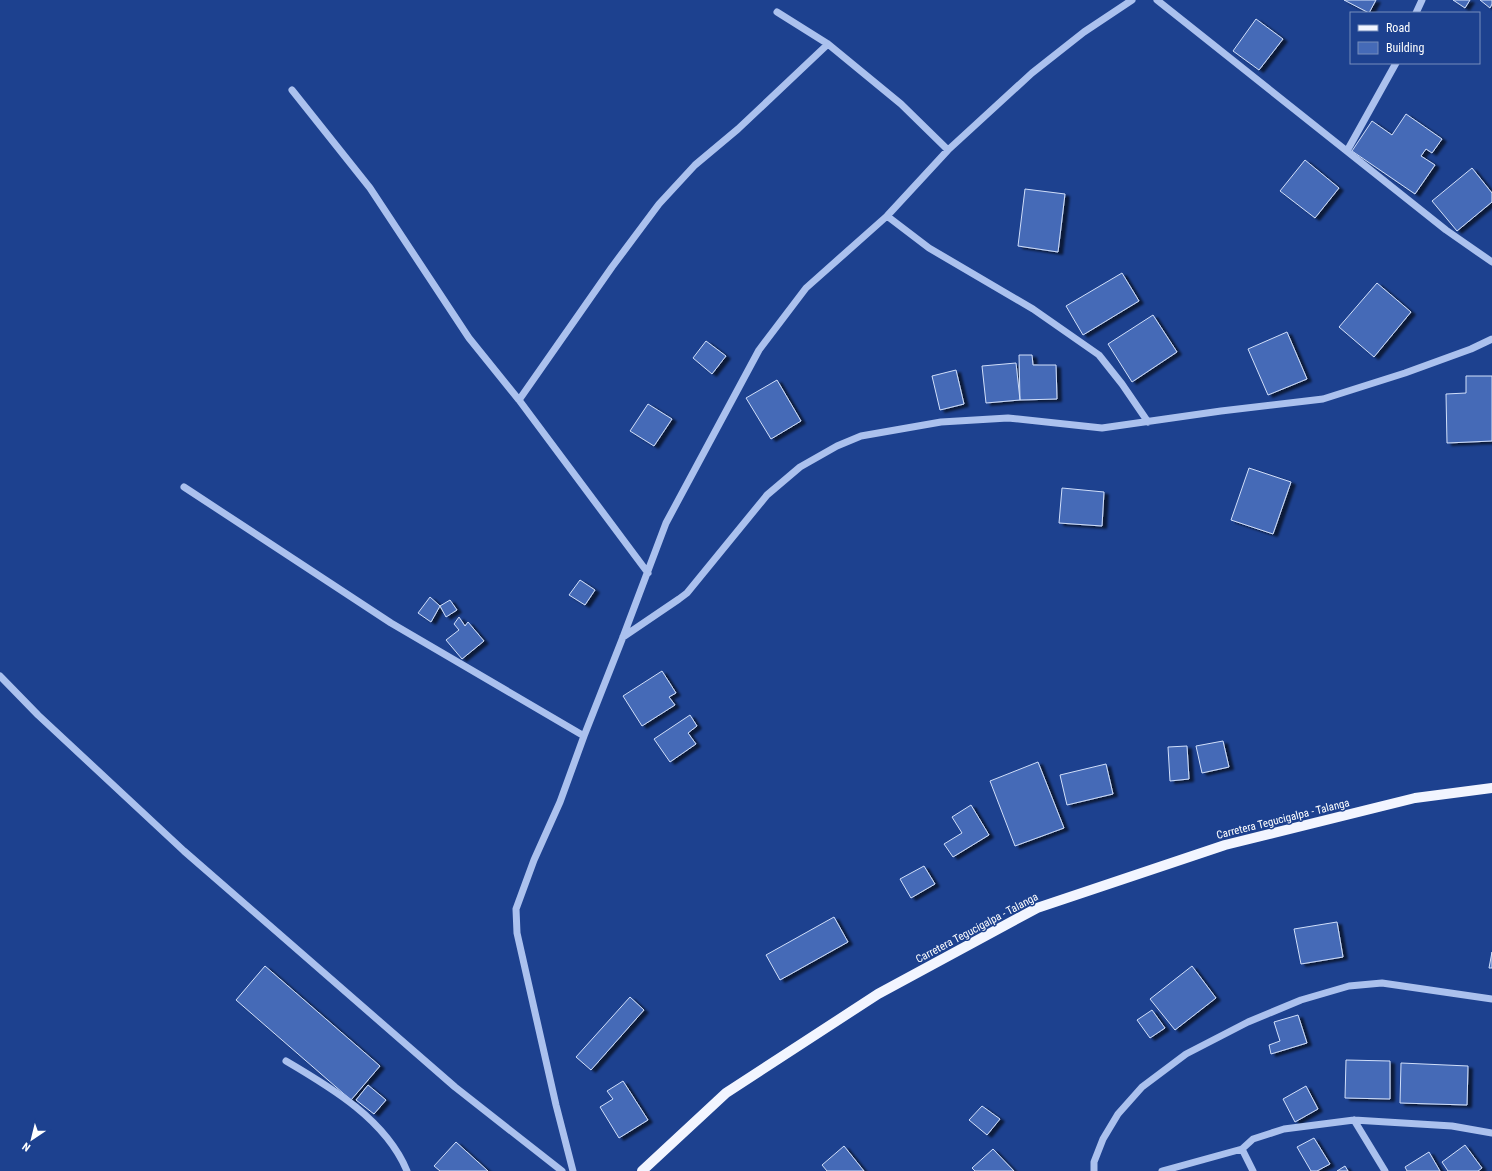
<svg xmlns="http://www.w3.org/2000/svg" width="1492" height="1171" viewBox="0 0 1492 1171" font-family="'Roboto Condensed',sans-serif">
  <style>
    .building { fill: #456ab7; stroke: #d1dffa; filter: url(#shadow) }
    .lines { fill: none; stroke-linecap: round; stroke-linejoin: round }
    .minor { stroke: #abc1ee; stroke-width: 7 }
    .major { stroke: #f2f5ff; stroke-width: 10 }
    .labels { text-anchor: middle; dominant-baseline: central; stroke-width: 3; stroke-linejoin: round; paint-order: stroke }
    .street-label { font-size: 11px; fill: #fff; stroke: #1d418f }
  </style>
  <defs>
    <filter id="shadow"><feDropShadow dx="4.5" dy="2.5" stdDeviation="1" flood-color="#0009"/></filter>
  </defs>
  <rect width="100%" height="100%" fill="#1d418f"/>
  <path class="building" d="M1344,0H1376L1369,13Z
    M1453,0H1470L1465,8Z
    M1480,0H1492V4L1490,8Z
    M1256,19L1283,39L1259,70L1233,51Z
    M1406,114L1442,139L1432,153L1426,149L1421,156L1435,165L1415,194L1352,151L1372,121L1392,135Z
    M1305,160L1339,188L1315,218L1280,191Z
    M1472,168L1492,193V202L1457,231L1432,201Z
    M1025,189L1065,194L1058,252L1018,246Z
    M1122,273L1139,301L1083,335L1066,306Z
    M1377,283L1411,312L1374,357L1339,327Z
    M1153,315L1177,352L1132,382L1108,344Z
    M1287,332L1307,379L1268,395L1248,349Z
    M706,341L726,356L712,374L693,358Z
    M1019,355H1032L1033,365H1056L1057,399L1020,400Z
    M1016,363L1020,400L986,403L982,366Z
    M956,370L964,404L940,410L932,376Z
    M1466,376H1492V441L1447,443L1446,394L1466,393Z
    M777,380L801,421L771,439L746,398Z
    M648,404L672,419L654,446L630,431Z
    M1249,468L1291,482L1273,534L1231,520Z
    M1062,488L1104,492L1102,526L1059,523Z
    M580,580L595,590L585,605L569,595Z
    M430,597L440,606L431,622L418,613Z
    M450,600L457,610L446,617L440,606Z
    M459,617L465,626L468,622L484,641L462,659L446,640L459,630L454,624Z
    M662,671L676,693L669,697L675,705L642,726L623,696Z
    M690,715L697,726L688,733L696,744L670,762L654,739Z
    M1223,741L1229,767L1202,773L1196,746Z
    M1187,746L1189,779L1170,781L1168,747Z
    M1038,762L1064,828L1015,846L990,781Z
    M1106,764L1113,794L1067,805L1060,775Z
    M971,805L989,835L953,857L944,844L962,833L952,817Z
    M924,866L935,884L911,898L900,879Z
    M834,917L848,942L780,980L766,955Z
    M1337,922L1343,957L1301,964L1294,929Z
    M1492,952V968H1489Z
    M265,966L380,1066L351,1100L236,1000Z
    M1192,966L1216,998L1175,1030L1150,999Z
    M630,997L644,1010L591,1070L576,1057Z
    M1152,1010L1165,1028L1150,1038L1137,1020Z
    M1298,1015L1307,1043L1271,1054L1269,1045L1280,1041L1274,1022Z
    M1346,1060L1390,1061V1099L1345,1098Z
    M1401,1063L1468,1066L1467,1105L1400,1103Z
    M623,1081L648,1120L619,1138L600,1107L613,1099L607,1091Z
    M368,1085L386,1100L374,1114L356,1100Z
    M1306,1086L1318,1109L1295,1122L1283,1099Z
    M982,1106L1000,1119L987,1135L969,1120Z
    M1314,1138L1330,1164L1317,1171H1311L1297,1147Z
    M456,1142L488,1171H440L434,1166Z
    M1465,1145L1482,1168L1478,1171H1448L1442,1162Z
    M844,1146L864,1171H827L822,1165Z
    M993,1149L1014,1171H975L972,1168Z
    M1429,1152L1440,1171H1407L1405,1167Z
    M1345,1166L1348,1171H1337Z"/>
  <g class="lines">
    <path class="minor" d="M1157,0L1446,230L1492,262
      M777,12L828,44L901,104L948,150
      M1416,13L1422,0
      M292,90L370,188L469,338L519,400L648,573
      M1347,151L1396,63
      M887,216L929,248L1033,309L1099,355L1122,384L1148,422
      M519,400L612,267L659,204L695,165L738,129L828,44
      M184,487L391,623L584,736
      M623,637L679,599L687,593L767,495L800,467L837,446L861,436L941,422L1008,418L1102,428L1221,411L1323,399L1405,373L1471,349L1492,339
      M0,676L38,715L184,851L455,1087L562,1171
      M286,1061C332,1088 386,1120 407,1171
      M1354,1120L1385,1171
      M1242,1149L1253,1139L1284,1129L1354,1120L1452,1126L1492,1133
      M573,1171L556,1105L517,933L516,909L534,860L560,802L584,736L623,637L666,523L759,350L806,288L887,216L948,150L1032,73L1084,32L1132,0
      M1094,1171V1162L1103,1139L1118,1114L1142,1087L1186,1054L1248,1022L1301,1000L1349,986L1382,983L1492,999
      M1162,1171L1242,1149L1253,1171"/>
    <path class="major" d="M642,1171L726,1093L878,994L1037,908L1225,845L1415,798L1492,788"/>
  </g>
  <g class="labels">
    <g class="street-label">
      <text transform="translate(1283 819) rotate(-14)">Carretera Tegucigalpa - Talanga</text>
      <text transform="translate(977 928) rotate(-28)">Carretera Tegucigalpa - Talanga</text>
    </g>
  </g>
  <rect x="1350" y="12" width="130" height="52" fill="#1d418f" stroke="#778dbc"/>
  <rect x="1358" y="25" width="20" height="6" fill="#f2f5ff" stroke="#778dbc"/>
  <text x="1386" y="32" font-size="12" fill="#ffffff">Road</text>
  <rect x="1358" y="42" width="20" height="12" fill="#456ab7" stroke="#778dbc"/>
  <text x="1386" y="52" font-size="12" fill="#ffffff">Building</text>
  <g transform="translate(32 1139) rotate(215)" stroke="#1d418f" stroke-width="3" paint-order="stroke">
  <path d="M0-3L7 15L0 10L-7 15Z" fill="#ffffff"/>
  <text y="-6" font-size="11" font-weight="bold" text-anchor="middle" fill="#ffffff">N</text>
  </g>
</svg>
